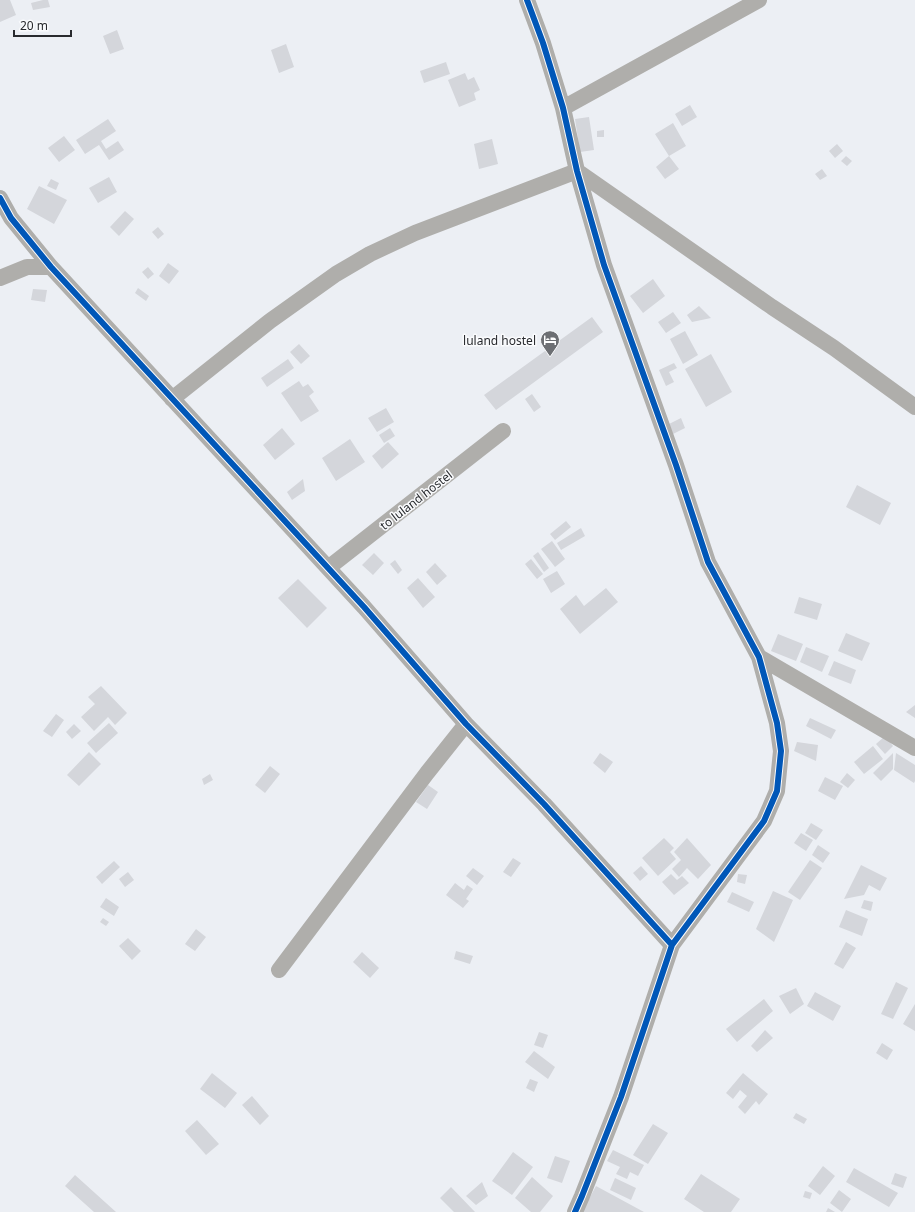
<svg xmlns="http://www.w3.org/2000/svg" width="915" height="1212" viewBox="0 0 915 1212" font-family="'Noto Sans',sans-serif">
  <style>
    .building { fill: #d4d6db }
    .lines { fill: none; stroke-linecap: round; stroke-linejoin: round }
    .minor { stroke: #afaeab; stroke-width: 16 }
    .cycleway-casing { stroke: #fafbfd; stroke-width: 8 }
    .cycleway { stroke: #0057b8; stroke-width: 6 }
    .labels { text-anchor: middle; dominant-baseline: central; stroke-width: 3; stroke-linejoin: round; paint-order: stroke }
    .poi-label { font-size: 12px; fill: #282a2e; stroke: #fafbfd; text-anchor: end }
    .street-label { font-size: 12px; fill: #282a2e; stroke: #fafbfd }
  </style>
  <rect width="100%" height="100%" fill="#eceff4"/>
  <path class="building" d="M0,0H10L16,15L0,22Z
    M43,0H48L50,7L33,10L31,3Z
    M117,30L124,49L110,54L103,36Z
    M286,44L294,67L279,73L271,50Z
    M446,62L450,74L424,83L420,71Z
    M465,73L468,80L474,77L480,90L474,93L476,100L459,107L448,80Z
    M690,105L697,117L682,126L675,114Z
    M589,117L594,150L580,152L575,119Z
    M108,119L116,131L101,141L106,149L118,141L124,150L109,160L99,145L85,154L76,140Z
    M673,123L686,146L669,156L655,134Z
    M604,130V137H597V131Z
    M64,136L75,150L59,162L48,148Z
    M492,139L498,164L479,169L474,144Z
    M837,144L843,151L835,158L829,151Z
    M669,156L679,169L665,179L656,167Z
    M846,156L852,161L847,166L841,161Z
    M822,169L827,176L820,180L815,174Z
    M109,177L117,192L98,203L89,188Z
    M51,179L59,183L56,190L47,186Z
    M39,186L67,200L54,224L27,209Z
    M125,211L134,219L119,236L110,227Z
    M158,227L164,234L158,239L152,232Z
    M168,263L179,271L169,284L159,276Z
    M148,267L154,274L148,279L142,272Z
    M653,279L665,296L643,313L630,296Z
    M138,288L149,296L146,301L135,293Z
    M33,289L47,290L45,302L31,300Z
    M699,306L711,318L692,322L687,315Z
    M673,312L681,323L666,333L658,322Z
    M592,317L603,332L496,410L484,395Z
    M685,331L698,355L683,364L670,339Z
    M299,344L310,356L301,364L290,352Z
    M711,354L732,392L706,407L685,369Z
    M288,359L294,368L267,387L261,378Z
    M674,363L677,368L669,372L674,382L666,386L659,370Z
    M299,381L303,387L308,384L314,392L309,396L319,411L301,422L281,393Z
    M532,394L541,407L534,412L525,399Z
    M386,408L394,422L377,432L368,418Z
    M681,418L685,428L673,434L669,424Z
    M282,428L295,444L275,460L263,445Z
    M390,428L395,436L384,443L379,435Z
    M350,439L365,462L336,481L322,458Z
    M388,442L399,454L382,469L372,456Z
    M303,479L305,491L292,500L287,492Z
    M857,485L891,503L880,525L846,507Z
    M566,521L571,527L555,540L550,534Z
    M581,528L585,536L561,550L557,543Z
    M552,541L565,559L555,567L541,549Z
    M538,552L549,568L544,572L533,556Z
    M374,553L384,563L373,575L362,565Z
    M531,559L543,574L537,579L525,564Z
    M395,560L402,570L398,574L390,564Z
    M435,563L447,576L437,585L426,572Z
    M557,571L565,584L551,593L543,579Z
    M418,578L435,597L423,608L407,588Z
    M298,579L327,608L307,628L278,598Z
    M606,588L618,602L580,634L560,609L576,595L584,606Z
    M799,597L822,604L817,620L794,613Z
    M846,633L870,643L862,661L838,651Z
    M778,634L803,644L796,661L771,651Z
    M806,647L829,656L822,672L800,662Z
    M834,661L856,670L851,684L828,675Z
    M101,686L127,713L115,725L108,717L94,731L81,717L95,704L88,697Z
    M915,705V718L906,712Z
    M56,714L64,720L52,737L43,731Z
    M810,718L836,730L831,739L806,726Z
    M109,723L118,733L96,753L87,743Z
    M74,724L81,731L72,739L66,732Z
    M885,736L893,746L885,754L876,744Z
    M797,742L818,745L816,761L794,751Z
    M873,746L883,759L864,774L854,762Z
    M89,752L101,764L79,786L67,775Z
    M600,753L613,762L605,773L593,763Z
    M893,753V769L881,781L873,773Z
    M896,753L915,765V781L914,783L894,770Z
    M270,766L280,774L265,793L255,785Z
    M847,773L855,780L848,788L840,782Z
    M210,774L213,780L204,785L202,779Z
    M825,777L843,786L835,800L818,791Z
    M428,785L438,792L427,809L416,802Z
    M811,823L823,830L816,840L805,833Z
    M801,833L813,840L806,851L794,843Z
    M664,838L674,848L670,852L676,859L658,876L642,858Z
    M687,838L711,865L698,879L687,868L679,877L672,869L681,860L674,852Z
    M818,845L830,853L823,863L812,855Z
    M513,858L521,863L511,877L503,872Z
    M810,860L822,868L800,900L788,892Z
    M114,861L120,867L102,884L96,877Z
    M861,865L887,878L880,891L869,885L864,895L844,899Z
    M641,866L648,874L640,881L633,873Z
    M473,868L484,876L477,885L466,876Z
    M128,872L134,880L125,887L119,879Z
    M671,874L677,880L682,876L689,883L674,895L662,882Z
    M738,874L747,875L745,884L737,882Z
    M455,883L464,890L467,885L473,889L466,899L469,901L463,908L446,895Z
    M773,891L793,900L774,942L756,929Z
    M732,892L754,902L749,912L727,902Z
    M106,898L119,907L114,916L100,907Z
    M864,900L873,902L871,911L861,908Z
    M846,910L868,919L862,936L839,927Z
    M103,918L109,922L106,926L100,922Z
    M196,929L206,937L195,951L185,944Z
    M128,938L141,951L132,960L119,946Z
    M846,942L856,948L843,969L834,964Z
    M456,951L473,956L470,964L454,959Z
    M362,952L379,968L370,978L353,962Z
    M896,982L908,988L893,1019L881,1014Z
    M796,988L804,1004L790,1014L779,996Z
    M815,992L841,1006L833,1021L807,1006Z
    M764,999L773,1011L737,1042L726,1029Z
    M915,1004V1031L903,1024Z
    M765,1030L773,1038L757,1052L751,1046Z
    M539,1032L548,1035L543,1048L534,1045Z
    M882,1043L893,1050L887,1060L876,1053Z
    M534,1051L555,1067L548,1079L525,1062Z
    M212,1073L237,1093L225,1108L200,1089Z
    M743,1073L768,1094L759,1105L756,1101L745,1114L738,1107L747,1096L740,1090L733,1099L726,1093Z
    M530,1079L538,1082L534,1092L526,1088Z
    M252,1096L269,1116L260,1125L242,1105Z
    M796,1113L807,1119L804,1124L793,1118Z
    M197,1120L219,1144L206,1155L185,1131Z
    M653,1124L668,1133L648,1164L633,1155Z
    M613,1150L644,1165L638,1176L630,1172L627,1179L616,1174L620,1167L607,1161Z
    M513,1152L533,1167L512,1195L492,1181Z
    M555,1156L570,1161L562,1183L547,1178Z
    M823,1166L835,1176L820,1195L808,1186Z
    M854,1168L898,1193L889,1207L846,1182Z
    M895,1173L907,1177L903,1188L891,1184Z
    M701,1174L740,1199L731,1212H704L684,1199Z
    M75,1175L116,1212H94L65,1186Z
    M532,1177L553,1196L540,1212H531L515,1198Z
    M615,1178L636,1188L631,1200L610,1190Z
    M482,1182L488,1196L476,1205L466,1196Z
    M596,1186L644,1212H582Z
    M451,1187L475,1212H454L440,1198Z
    M839,1190L851,1199L842,1212L830,1203Z
    M805,1191L812,1193L810,1199L803,1197Z
    M828,1208L835,1212H826Z"/>
  <g class="lines">
    <path class="minor" d="M527,0L543,43L563,108L577,171L604,265L676,465L708,562L759,657L777,723L781,751L777,791L764,821L672,945L621,1097L582,1196L575,1212
      M563,108L759,0
      M577,171L772,307L834,348L915,407
      M0,198L11,218L51,267L364,607L466,724L544,804L672,945
      M0,278L27,267H51
      M172,399L270,321L336,274L370,254L415,233L577,171
      M328,568L503,431
      M759,657L915,748
      M279,970L427,773L466,724"/>
    <g class="cycleway-casing">
      <path id="cycleway" d="M527,0L543,43L563,108L577,171L604,265L676,465L708,562L759,657L777,723L781,751L777,791L764,821L672,945L621,1097L582,1196L575,1212
        M0,198L11,218L51,267L364,607L466,724L544,804L672,945"/>
    </g>
    <use href="#cycleway" class="cycleway"/>
  </g>
  <defs>
    <g id="hotel-pin" transform="scale(1)"><path d="M0 17L-7.5 6A9.5 9.5 0 1 1 7.5 6Z" fill="#6d6f73" stroke="#fafbfd"/><path d="M-6-4.5h1.5V1H6V5H4.5V3h-9V5H-6ZM-4 0a1.8 1.8 0 1 1 3.6 0ZM.5 0V-2.5h3Q6-2.5 6 0Z" fill="#fff"/></g>
  </defs>
  <g fill-rule="evenodd">
    <use href="#hotel-pin" x="550" y="340"/>
  </g>
  <g class="labels">
    <g class="poi-label">
      <text x="536" y="340">luland hostel</text>
    </g>
    <g class="street-label">
      <text transform="translate(416 500) rotate(-38)">to luland hostel</text>
    </g>
  </g>
  <path d="M14 30v6h57v-6" fill="none" stroke="#282a2e" stroke-width="2"/>
  <text x="20" y="30" font-size="12" fill="#282a2e" stroke="#fafbfd" stroke-width="3" paint-order="stroke">20 m</text>
</svg>
